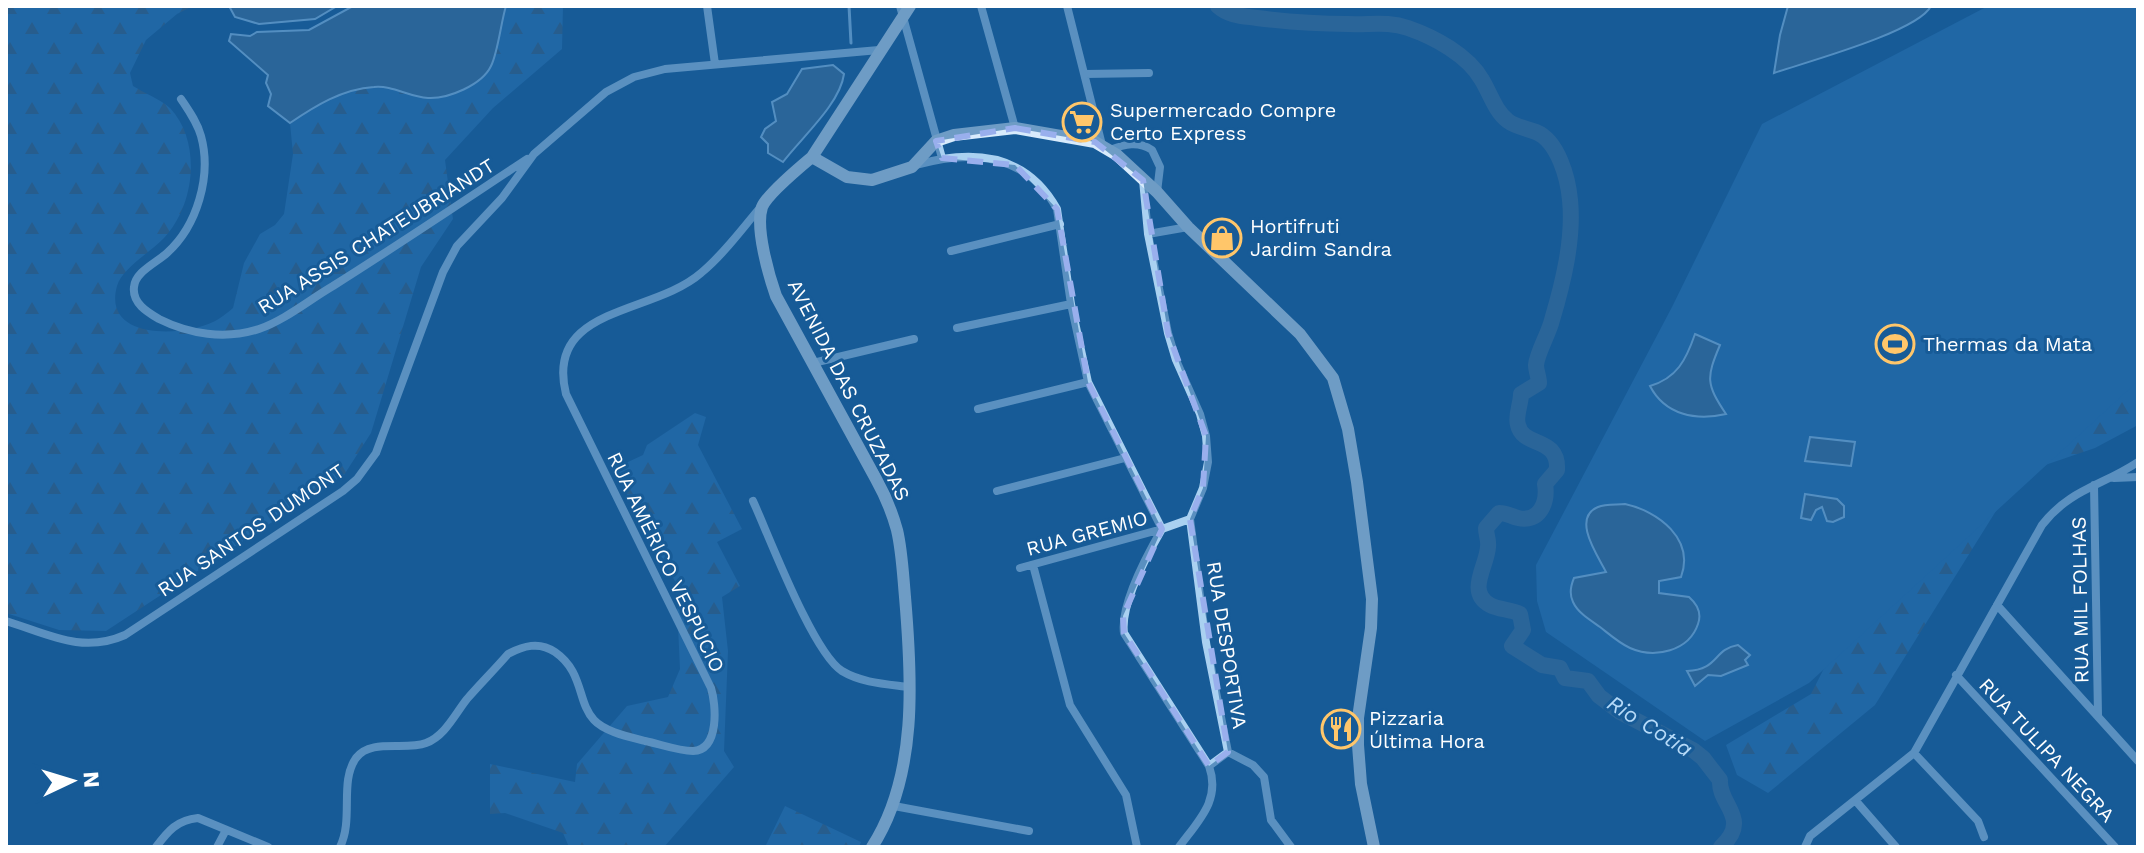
<svg xmlns="http://www.w3.org/2000/svg" width="2144" height="853" viewBox="0 0 2144 853" font-family="'Work Sans',sans-serif">
  <style>
    .forest { fill: url(#forest-firs) }
    .pitch { fill: #2a75b6 }
    .water { fill: #41719c; stroke: #9ccdf4; stroke-width: 2 }
    .lines { fill: none; stroke-linecap: round; stroke-linejoin: round }
    .stream { stroke: #9ccdf4; stroke-width: 3 }
    .river { stroke: #41719c; stroke-width: 16 }
    .street { stroke: #aad1f1; stroke-width: 8 }
    .secondary { stroke: #d8ebfc; stroke-width: 12 }
    .marked { fill: none; stroke: #99afed; stroke-width: 6; stroke-dasharray: 16 10; stroke-linejoin: round }
    .labels { text-anchor: middle; dominant-baseline: central; stroke-width: 6; stroke-linejoin: round; paint-order: stroke }
    .poi-label { font-size: 20px; fill: #fff; stroke: #175b97; text-anchor: start }
    .street-label { font-size: 20px; fill: #fff; stroke: #175b97 }
    .water-label { font-size: 22px; font-style: italic; fill: #b6daf8; stroke: #175b97 }
  </style>
  <defs>
    <pattern id="forest-firs" width="22" height="20" patternUnits="userSpaceOnUse" patternTransform="scale(2)"><rect width="22" height="20" fill="#2a75b6"/><path d="M5 1l3.5 6h-7zM16 11l3.5 6h-7z" fill="#3b6081"/></pattern>
  </defs>
  <rect width="100%" height="100%" fill="#175b97"/>
  <path class="forest" d="M6,6H193L177,14L146,40L130,73L133,86C144,93 160,99 170,108C202,142 195,205 164,238C151,252 122,268 117,286C102,340 182,337 213,322C220,319 227,313 233,308L244,263L260,234L275,225L284,214L293,154L290,123C321,103 354,82 391,89L492,65L506,6H563L562,49L493,108L445,160L453,219L421,267L371,433L344,475L106,631L59,630L6,613Z
    M2138,269V425L2095,448L2019,474L1875,705L1768,793L1737,775L1726,745L1811,694L1844,629Z
    M695,413L706,417L698,445L742,529L717,542L740,586L722,597L728,651L724,751L734,767L664,847H569L563,833L505,813L490,814V764L575,782L577,764L627,706L668,697L680,669L676,583L613,469L643,455L647,445Z
    M785,806L861,842L859,847H765Z"/>
  <path class="pitch" d="M1988,6H2138V381L1809,683L1705,741L1546,632L1537,601L1536,565L1672,307L1762,124Z"/>
  <path class="water" d="M229,6H337L315,19L259,24L235,17Z
    M353,6H506C501,22 498,52 491,66C482,85 448,99 428,98C409,97 392,85 374,87C342,89 315,106 290,123L268,106L271,94L266,83L268,75L229,41L231,34L250,36L257,32L309,30Z
    M1788,6H1931C1918,32 1806,62 1774,73L1780,35Z
    M833,65L844,74C840,104 802,137 783,162L768,153V144L761,137L765,129L776,121L772,102L787,94L802,69Z
    M1695,334L1720,345C1706,378 1706,384 1726,414C1696,421 1665,415 1650,386C1677,378 1686,360 1695,334Z
    M1810,437L1855,442L1851,466L1805,461Z
    M1805,494L1837,499L1844,506V517L1833,522L1827,521L1822,507L1816,510L1811,520L1801,518Z
    M1625,504C1658,511 1695,539 1681,577L1659,581V593L1689,597C1697,604 1702,613 1698,624C1689,651 1655,659 1630,648C1619,643 1609,634 1600,627C1590,620 1578,613 1573,602C1569,594 1571,585 1574,578L1606,572C1598,556 1571,518 1598,507C1606,504 1617,505 1625,504Z
    M1738,645L1750,655L1745,660L1748,665L1721,676L1708,675L1695,686L1687,671C1719,670 1713,649 1738,645Z"/>
  <g class="lines">
    <path class="stream" d="M849,6L851,43"/>
    <path class="river" d="M1218,6C1229,16 1243,16 1257,18C1288,22 1318,24 1348,24C1370,25 1388,21 1408,28C1434,37 1468,55 1482,80C1490,93 1495,111 1508,121C1516,127 1526,128 1536,132C1558,141 1568,178 1570,200C1574,239 1563,283 1552,320C1549,333 1537,353 1536,365C1536,371 1539,377 1539,383L1521,394C1521,404 1515,416 1518,425C1523,448 1559,436 1557,470L1545,484C1548,502 1540,523 1518,518C1510,516 1507,513 1499,513L1486,528C1486,535 1489,540 1488,547C1487,566 1466,592 1490,605C1499,610 1511,609 1520,614L1523,630L1512,646L1542,665L1560,668L1565,678L1588,681L1599,696L1620,712L1693,750L1703,758L1720,780C1718,805 1752,818 1721,847"/>
    <path class="street" d="M707,6L715,64
      M900,6L942,158
      M981,6L1015,128
      M1067,6L1102,145
      M1085,74L1149,73
      M181,99C189,111 197,122 201,136C212,176 197,226 167,253C156,263 135,272 134,287C132,303 147,312 159,319C189,334 225,340 259,329C285,320 309,300 333,286C398,245 462,202 527,159
      M1110,150C1125,144 1138,141 1152,150L1160,167L1157,192
      M916,165C972,149 1026,153 1057,209L1071,304L1088,382L1162,529C1147,555 1120,604 1124,633L1209,766C1221,800 1199,820 1179,847
      M1148,234L1188,227
      M951,251L1060,224
      M957,328L1071,304
      M813,363L914,339
      M978,409L1088,382
      M2114,478L2138,477
      M2094,485L2098,715
      M997,491L1125,458
      M753,501C769,536 813,653 842,671C862,683 886,684 909,687
      M1190,519L1206,642L1228,752L1209,766
      M1033,565L1070,705L1126,795L1137,847
      M1020,568L1162,529L1190,519L1203,488L1208,462L1206,436L1200,414L1176,360L1168,333L1148,234L1143,180
      M1997,605L2138,761
      M6,621C48,634 82,654 125,635L343,491L357,479L376,453L443,272L457,246L502,198L534,154L606,92L634,77L665,69L879,50
      M1956,675L2115,847
      M1228,752L1253,765L1264,777L1271,820L1291,847
      M1914,753L1978,821L1984,837
      M1855,800L1896,847
      M894,806L1029,831
      M156,847C168,831 177,820 198,818L268,847
      M217,847L226,830
      M340,847C354,819 339,782 356,758C371,738 405,751 426,743C445,736 455,714 467,699C480,684 495,669 508,654C523,646 539,641 555,652C584,672 577,702 594,720C605,732 630,737 645,741C660,744 678,751 693,751C720,750 716,704 711,688L566,394C544,306 653,315 701,273C723,255 741,230 759,209
      M1805,847L1810,836L1914,753L2042,525C2070,489 2102,486 2138,462"/>
    <path class="secondary" d="M910,6L812,157L847,177L872,180L912,167L936,141L954,135L1015,128L1095,142L1117,155L1157,192L1188,227L1300,334L1333,378L1348,429L1357,482L1372,599L1371,628L1358,718V745L1361,784L1374,847
      M812,157C800,167 767,195 762,207C755,228 769,276 776,296L876,479C885,495 892,512 897,530C902,551 903,575 905,597C912,678 918,776 872,847"/>
  </g>
  <path d="M0 0H2144V853H0ZM1015,128L1095,142L1143,180L1168,333L1206,436L1203,488L1190,519L1228,752L1209,766L1124,633L1123,616L1162,529L1088,382L1057,209L1015,165L942,158L936,141Z" fill="#175b97" fill-opacity=".55" fill-rule="evenodd"/>
  <path class="marked" d="M1015,128L1095,142L1143,180L1168,333L1206,436L1203,488L1190,519L1228,752L1209,766L1124,633L1123,616L1162,529L1088,382L1057,209L1015,165L942,158L936,141Z"/>
  <defs>
    <g id="supermarket-ring" transform="scale(2)"><circle r="9.5" fill="#175b97" stroke="#ffc66a" stroke-width="1.5"/><path d="M-6-5.5h2.5l.6 2H6L4.5 2H-2.5L-4.4-4H-6ZM-1.5 3.2a1.3 1.3 0 1 0 .1 0ZM3 3.2a1.3 1.3 0 1 0 .1 0Z" fill="#ffc66a"/></g>
    <g id="shop-ring" transform="scale(2)"><circle r="9.5" fill="#175b97" stroke="#ffc66a" stroke-width="1.5"/><path d="M-5-2.5h2.3a2.7 3.5 0 0 1 5.4 0H5L5.5 6h-11ZM-1.5-2.5h3a1.5 2.3 0 0 0-3 0Z" fill="#ffc66a"/></g>
    <g id="stadium-ring" transform="scale(2)"><circle r="9.5" fill="#175b97" stroke="#ffc66a" stroke-width="1.5"/><path d="M0-5a6.5 5 0 1 0 0 10a6.5 5 0 1 0 0-10ZM-3.5-1.8h7v3.6h-7Z" fill="#ffc66a"/></g>
    <g id="restaurant-ring" transform="scale(2)"><circle r="9.5" fill="#175b97" stroke="#ffc66a" stroke-width="1.5"/><path d="M-5-6h1v4h1v-4h1v4h1v-4h1v5L-1.5 .5V6h-2V.5L-5-1ZM5-6V6H3V1.5H1.5Q1.5-4 5-6Z" fill="#ffc66a"/></g>
  </defs>
  <g fill-rule="evenodd">
    <use href="#supermarket-ring" x="1082" y="122"/>
    <use href="#shop-ring" x="1222" y="238"/>
    <use href="#stadium-ring" x="1895" y="344"/>
    <use href="#restaurant-ring" x="1341" y="729"/>
  </g>
  <g class="labels">
    <g class="poi-label">
      <text x="1110" y="110">Supermercado Compre<tspan x="1110" dy="23">Certo Express</tspan></text>
      <text x="1250" y="226">Hortifruti<tspan x="1250" dy="23">Jardim Sandra</tspan></text>
      <text x="1923" y="344">Thermas da Mata</text>
      <text x="1369" y="718">Pizzaria<tspan x="1369" dy="23">Última Hora</tspan></text>
    </g>
    <g class="street-label">
      <text transform="translate(376 236) rotate(-32)">RUA ASSIS CHATEUBRIANDT</text>
      <text transform="translate(849 390) rotate(63)">AVENIDA DAS CRUZADAS</text>
      <text transform="translate(251 530) rotate(-34)">RUA SANTOS DUMONT</text>
      <text transform="translate(1087 533) rotate(-15)">RUA GREMIO</text>
      <text transform="translate(666 562) rotate(64)">RUA AMÉRICO VESPUCIO</text>
      <text transform="translate(2080 600) rotate(-91)">RUA MIL FOLHAS</text>
      <text transform="translate(1227 645) rotate(81)">RUA DESPORTIVA</text>
      <text transform="translate(2047 750) rotate(47)">RUA TULIPA NEGRA</text>
    </g>
    <g class="water-label">
      <text transform="translate(1650 726) rotate(32)">Rio Cotia</text>
    </g>
  </g>
  <rect width="2144" height="853" fill="none" stroke="#ffffff" stroke-width="16"/>
  <g transform="translate(72 781) rotate(86)" stroke="#175b97" stroke-width="6" paint-order="stroke">
  <path d="M0-6L14 30L0 20L-14 30Z" fill="#ffffff"/>
  <text y="-12" font-size="22" font-weight="bold" text-anchor="middle" fill="#ffffff">N</text>
  </g>
</svg>
